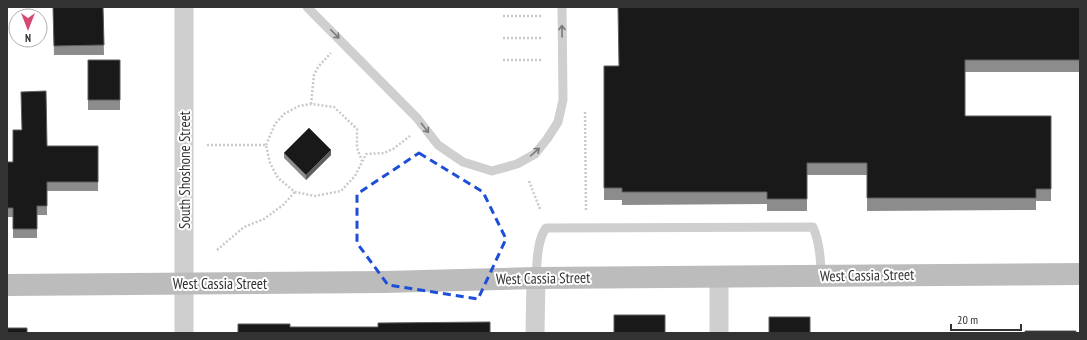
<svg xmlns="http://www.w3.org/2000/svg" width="1087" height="340" viewBox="0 0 1087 340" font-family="'PT Sans Narrow',sans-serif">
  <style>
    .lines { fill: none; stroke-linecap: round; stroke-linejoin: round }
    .path { stroke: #c9c9c9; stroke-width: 2.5; stroke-dasharray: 2 2; stroke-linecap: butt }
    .lane { stroke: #cfcfcf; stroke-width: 9 }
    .street { stroke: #cfcfcf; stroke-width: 19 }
    .secondary { stroke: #bcbcbc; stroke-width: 22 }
    .wall { fill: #8c8c8c }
    .shaded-wall { fill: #5e5e5e }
    .building { fill: #191919; stroke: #5e5e5e }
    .oneway { stroke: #797979 }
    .marked { fill: none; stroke: #1d4ed8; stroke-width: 3; stroke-dasharray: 8 5; stroke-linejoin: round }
    .labels { text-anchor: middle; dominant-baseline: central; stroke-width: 4; stroke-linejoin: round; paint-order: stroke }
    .street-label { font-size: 15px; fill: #323232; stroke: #fff }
  </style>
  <rect width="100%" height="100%" fill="#fff"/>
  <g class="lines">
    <path class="path" d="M503,16H542
      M503,38H543
      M503,60H543
      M311,104L314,75L318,67L331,53
      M585,112L586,212
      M207,145H266L270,163L278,178L295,192L315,196L341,191L355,176L366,154L384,153L393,149L410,136
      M266,145L275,124L284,114L299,106L311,104L334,107L357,129V148L362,161
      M529,181L540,209
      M217,250L244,227L264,219L283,205L295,192"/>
    <path class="lane" d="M307,7L417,118L438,145L463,162L492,171L517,164L535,154L547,139L558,122L563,100L562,7
      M536,278C537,263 537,240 546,228L813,227C820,243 821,259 821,276"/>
    <path class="street" d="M719,276V333
      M184,333V7
      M535,333L536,278"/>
    <path class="secondary" d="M7,285L384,282L536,278L1080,274"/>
  </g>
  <path class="wall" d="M53,7H103L104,55H54Z
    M1080,7V72H965V116H1051V201H1036V210L867,211V175H807V211H767V204L622,205V200H604V66H619Z
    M88,60H120V110H88Z
    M47,146H98V191H47V215H37V238H13V217H7V162H13Z
    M284,153L331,155L306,180L284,158Z"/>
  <path class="shaded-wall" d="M331,150V155L306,180V175Z"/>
  <path class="building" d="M53,7H103L104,45L54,46Z
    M618,7H1080V60H965V116H1051V189H1036V198H867V163H807V199H767V192H622V188H604V66H619Z
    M88,60H120V100H88Z
    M46,91L47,146H98V182H47V206H37V229H13V208H7V162H13V130H22L21,92Z
    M309,128L331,150L306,175L284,153Z
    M614,315H665V333H614Z
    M769,317H810V333H769Z
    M490,322V333H238V324H290V327H378V323Z
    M7,328H27V333H7Z
    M1025,331H1076V333H1025Z"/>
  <defs><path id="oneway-shaft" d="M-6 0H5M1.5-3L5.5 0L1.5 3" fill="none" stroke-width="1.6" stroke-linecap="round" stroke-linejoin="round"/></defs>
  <g class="oneway">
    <use href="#oneway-shaft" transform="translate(562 31) rotate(-91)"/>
    <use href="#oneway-shaft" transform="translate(335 34) rotate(45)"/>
    <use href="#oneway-shaft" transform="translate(425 128) rotate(52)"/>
    <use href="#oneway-shaft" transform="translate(535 152) rotate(-42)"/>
  </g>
  <path class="marked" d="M419,153L483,192L506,239L478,299L388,285L357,243V194Z"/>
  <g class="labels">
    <g class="street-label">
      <text transform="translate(184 170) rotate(-90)">South Shoshone Street</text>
      <text transform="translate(867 275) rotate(-1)">West Cassia Street</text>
      <text transform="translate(543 278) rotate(-1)">West Cassia Street</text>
      <text x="220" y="283">West Cassia Street</text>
    </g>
  </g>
  <rect width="1087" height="340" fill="none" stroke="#323232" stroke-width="16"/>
  <g transform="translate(28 28) rotate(180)"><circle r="19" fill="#ffffff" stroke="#adadad"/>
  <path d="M0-3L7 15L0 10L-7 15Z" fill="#d54975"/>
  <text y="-6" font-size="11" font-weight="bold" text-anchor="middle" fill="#323232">N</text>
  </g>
  <path d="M951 324v6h70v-6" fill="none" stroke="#323232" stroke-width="2"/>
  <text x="957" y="324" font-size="12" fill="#323232" stroke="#ffffff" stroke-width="3" paint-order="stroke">20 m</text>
</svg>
